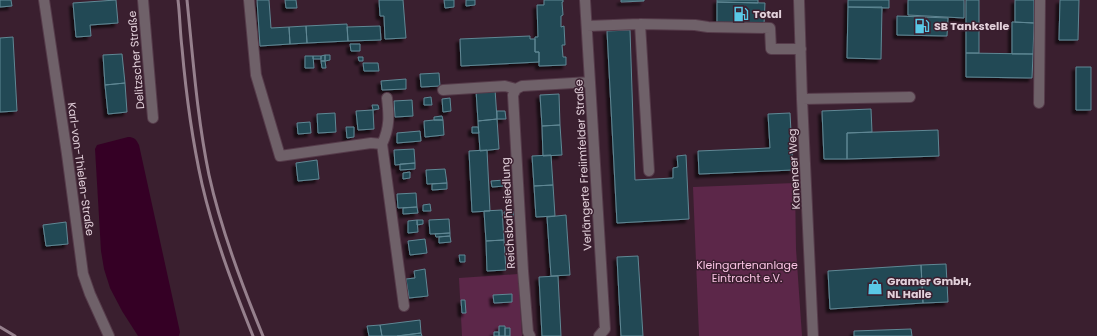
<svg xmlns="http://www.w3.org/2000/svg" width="1097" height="336" viewBox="0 0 1097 336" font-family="Poppins,sans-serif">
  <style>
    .green { fill: #5c2749 }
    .water { fill: #350025 }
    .building { fill: #234a55; stroke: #5f8794; filter: url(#shadow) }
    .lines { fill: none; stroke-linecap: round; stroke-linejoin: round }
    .minor-casing { stroke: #553b4a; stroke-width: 12 }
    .minor { stroke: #6f6169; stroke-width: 10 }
    .rail { stroke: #96808d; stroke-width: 3 }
    .labels { text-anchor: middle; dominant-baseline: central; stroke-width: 3; stroke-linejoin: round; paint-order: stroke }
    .poi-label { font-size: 11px; font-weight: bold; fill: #e2d0da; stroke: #3a1f2f; text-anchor: start }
    .street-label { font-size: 11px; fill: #e2d0da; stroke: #3a1f2f }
    .park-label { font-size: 11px; fill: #f8c1e1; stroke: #3a1f2f }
  </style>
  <defs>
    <filter id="shadow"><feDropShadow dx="-3.5" dy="3.5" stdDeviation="1" flood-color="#0009"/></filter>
  </defs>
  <rect width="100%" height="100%" fill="#3a1f2f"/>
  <path class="green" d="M795,183L796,249L802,336H699L693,187Z
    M518,274L522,336H462L459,278Z"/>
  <path class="water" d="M128,137C134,137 136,139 139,145L180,332L179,336H138L122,311L110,288L104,269L101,251L95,149L97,145Z"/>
  <path class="building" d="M0,0H11L12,6L0,7Z
    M116,0L118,23L90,25L91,36L76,37L73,3Z
    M257,0H269L271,28L289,27L290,44L260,46Z
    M285,0H296L297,8H286Z
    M379,0H403L406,38L385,39L384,16H380Z
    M444,0H454V7L445,8Z
    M466,0H475V5L466,6Z
    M544,0H563V2H562L563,15L561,16V27L564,26L565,45H562L563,57H566V65L539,66V52H535V37H538L537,5H544Z
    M621,0H644V1L621,2Z
    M717,0H758V3L717,2Z
    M848,0H889V8L848,7Z
    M908,0H964V18L908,15Z
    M966,0H979V53H966Z
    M1015,0H1034V23L1015,22Z
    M1060,0H1079L1078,40H1059Z
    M717,2L765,3L764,25H717Z
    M848,7H882L881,59L847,58Z
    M897,16L948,18L947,36L897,35Z
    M1012,22L1034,23L1033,54H1012Z
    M347,24L348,41L307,43L306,26Z
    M306,26L307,43L290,44L289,27Z
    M380,26L381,40L348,41L347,27Z
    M630,30L635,180L673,178V168L678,167L677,156L686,155L689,219L617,223L607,31Z
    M530,36V39H535V52H539V62L461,66L460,39Z
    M13,37L17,111L0,112V38Z
    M350,44H360V51H351Z
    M966,53L1033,54L1032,78L966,77Z
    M122,54L125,83L105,85L103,55Z
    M325,55H330V60L325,61Z
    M325,55V61H321V56Z
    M305,56H313L314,68H305Z
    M313,56H321V59H313Z
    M358,57H363V61H359Z
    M321,61H325L326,68H322Z
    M363,63H378L379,71H364Z
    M1076,67H1091V110H1076Z
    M439,73L440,86L421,87L420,74Z
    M406,79V89L382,90L381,81Z
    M125,83L127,112L108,114L105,85Z
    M495,89L497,119L478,121L476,90Z
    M559,94L560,125L542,126L540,95Z
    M431,97L432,105H424V98Z
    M450,98L451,111L443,112L442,99Z
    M412,100L413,116L395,117L394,101Z
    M372,105H378L379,109L373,110Z
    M871,109L872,132L847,133V159H824L822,111Z
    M373,110L374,129L358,130L356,111Z
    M497,111H505L506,119H497Z
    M335,113L336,132L318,133L317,114Z
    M790,113L793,170L699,174L698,151L770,148L768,114Z
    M442,116L443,120H434V117Z
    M497,119L499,149L480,151L478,121Z
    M434,120H443L444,135L425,137L424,121Z
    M310,122L311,133L298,134L297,123Z
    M560,125L562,155L543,156L542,126Z
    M346,127H354V137L347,138Z
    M472,127H478L479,133H472Z
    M938,130L939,156L847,159V133Z
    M420,131L421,141L397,143V133Z
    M414,149L415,163L395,165L394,150Z
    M487,150L490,211L472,212L469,151Z
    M551,155L553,185L534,186L532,156Z
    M317,160L319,179L298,181L296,163Z
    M415,163V169L400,170V164Z
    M445,169L447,183L427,184L426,170Z
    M410,172V178L403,179V173Z
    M504,180L505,186L492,187L491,181Z
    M447,183V189L432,190V184Z
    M553,185L555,216L536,217L534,186Z
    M416,193L417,207L398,208L397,194Z
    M430,204L431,211H423V205Z
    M417,207L418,213L403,214V208Z
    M502,210L504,240L486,241L484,211Z
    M513,211L514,216L505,217L504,212Z
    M566,215L570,275L551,276L547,217Z
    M449,219L450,233L430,234L429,220Z
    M417,220H423V224L417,225Z
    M417,220L418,232L408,233V221Z
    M66,222L68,244L46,246L43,225Z
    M450,233V236L436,237L435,234Z
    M450,236L451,242L439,243V237Z
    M425,239L427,253L410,255L408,241Z
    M504,240L506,270L487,271L486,241Z
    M459,255H465V262H460Z
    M638,256L643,336H621L617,257Z
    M946,264L948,302L923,303L921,265Z
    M921,265L923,303L830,309L828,271Z
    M425,269L428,296L409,298L406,279L415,278L414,271Z
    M558,276L561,336H542L539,277Z
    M512,294V302L494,303L493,295Z
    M461,300H465L466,313H462Z
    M420,320L421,333L397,336H382L380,325Z
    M380,325L382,336H369L367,326Z
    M499,326H505V336H499Z
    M505,328H510V336H505Z
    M911,329L912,336H854V331Z
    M494,332H499V336H494Z
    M421,333L422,336H397Z"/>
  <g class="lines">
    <g class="minor-casing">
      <path id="minor" d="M44,0L67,154L83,274L90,294L109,336
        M143,0L153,118
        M249,0L256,75L280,156L371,143L382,144
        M585,0L605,329L599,336
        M799,0L802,99L813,336
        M640,24L649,171
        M587,26L640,24L695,25L708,27L770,28L771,49H801
        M443,90L505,86L516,89
        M387,98C389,115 390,127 382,144L404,306
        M802,99L910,97
        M1039,103L1040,0
        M530,336L528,332L523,271L513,95L516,89L522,86L590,82"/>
    </g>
    <use href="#minor" class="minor"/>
    <path class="rail" d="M178,0C180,16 180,32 182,48C186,94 192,139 202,184C214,236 233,286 253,336
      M187,0C193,58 197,117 209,175C221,230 241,283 263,336
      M0,327L15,336"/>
  </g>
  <defs>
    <g id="fuel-bare" transform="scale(1.2)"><path d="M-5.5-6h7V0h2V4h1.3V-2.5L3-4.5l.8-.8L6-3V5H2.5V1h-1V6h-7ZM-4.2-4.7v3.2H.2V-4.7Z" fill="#5ac8e6" stroke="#3a1f2f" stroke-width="2.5" paint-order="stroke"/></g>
    <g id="shop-bare" transform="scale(1.2)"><path d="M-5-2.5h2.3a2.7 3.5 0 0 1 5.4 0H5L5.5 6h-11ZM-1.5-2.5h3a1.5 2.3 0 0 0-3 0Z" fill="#5ac8e6" stroke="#3a1f2f" stroke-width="2.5" paint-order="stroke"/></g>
  </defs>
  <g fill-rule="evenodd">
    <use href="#fuel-bare" x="741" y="14"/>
    <use href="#fuel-bare" x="922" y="26"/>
    <use href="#shop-bare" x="875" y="287"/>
  </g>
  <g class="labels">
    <g class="poi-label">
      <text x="753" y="14">Total</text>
      <text x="934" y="26">SB Tankstelle</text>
      <text x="887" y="281">Gramer GmbH,<tspan x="887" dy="13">NL Halle</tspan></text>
    </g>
    <g class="street-label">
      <text transform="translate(136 60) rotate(-95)">Delitzscher Straße</text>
      <text transform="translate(583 165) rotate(-93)">Verlängerte Freiimfelder Straße</text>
      <text transform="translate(81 169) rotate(82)">Karl-von-Thielen-Straße</text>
      <text transform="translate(794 169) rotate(-93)">Kanenaer Weg</text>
      <text transform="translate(508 213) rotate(-93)">Reichsbahnsiedlung</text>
    </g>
    <g class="park-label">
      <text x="747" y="265">Kleingartenanlage<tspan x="747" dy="13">Eintracht e.V.</tspan></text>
    </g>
  </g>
</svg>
